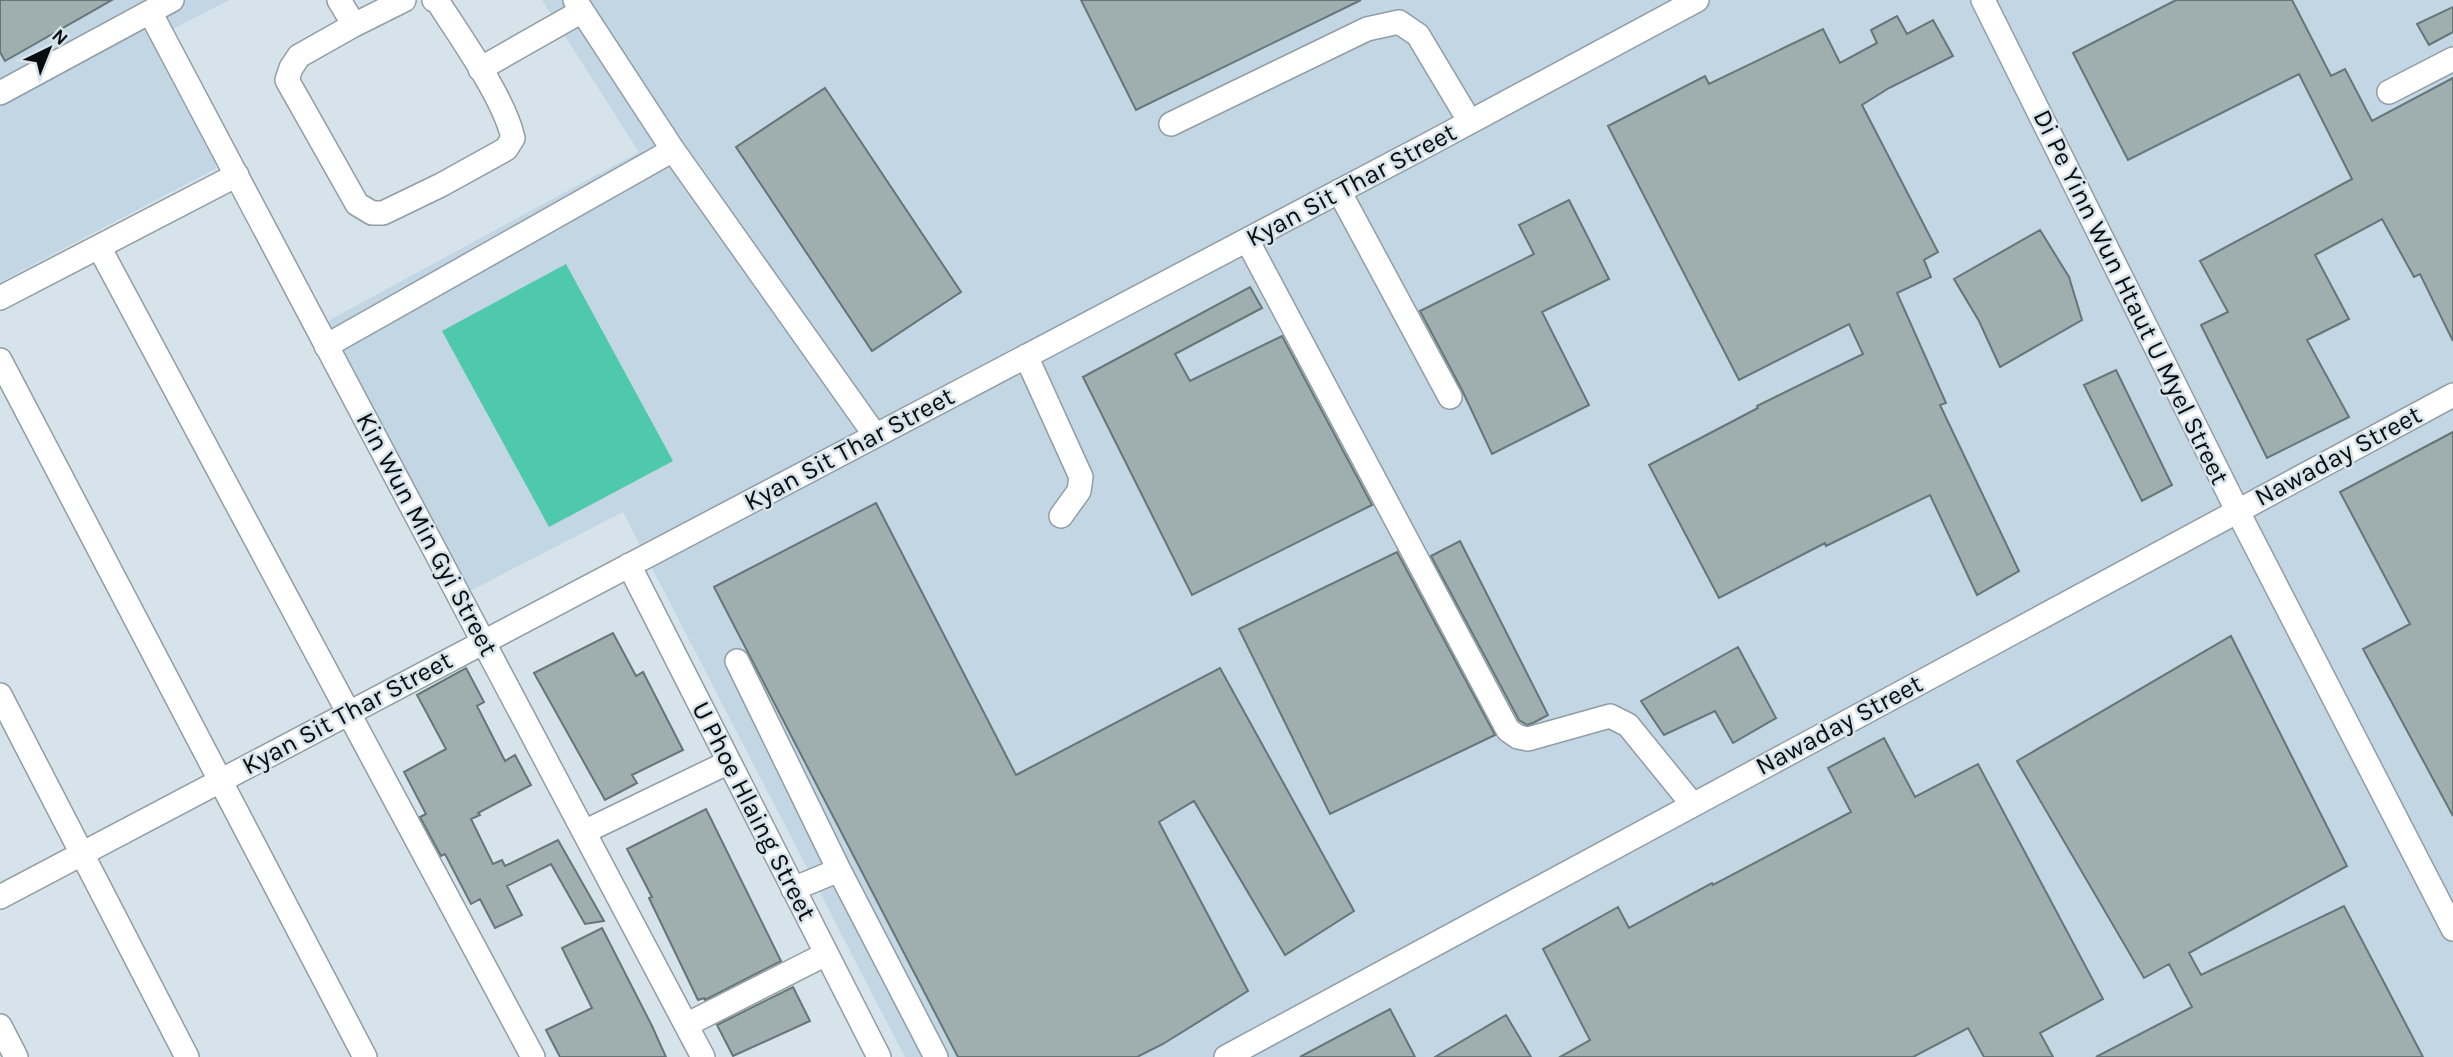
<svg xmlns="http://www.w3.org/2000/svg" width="2453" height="1057" viewBox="0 0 2453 1057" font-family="Karla,sans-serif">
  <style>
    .built { fill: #c2d6e3 }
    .water { fill: #4fc9ab }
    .building { fill: #9fafb0; stroke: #667577; stroke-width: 2 }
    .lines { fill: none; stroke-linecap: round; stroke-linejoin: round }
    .minor-casing { stroke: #919da5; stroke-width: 26 }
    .minor { stroke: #fff; stroke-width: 23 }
    .labels { text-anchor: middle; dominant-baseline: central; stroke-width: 5; stroke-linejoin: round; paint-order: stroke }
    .street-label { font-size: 26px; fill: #090d10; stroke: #d6e3eb }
  </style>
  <rect width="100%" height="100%" fill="#d6e3eb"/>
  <path class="built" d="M0,0H229L169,31L236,158L0,282Z
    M542,0H2453V1057H905L623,512L468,592L328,321L639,152Z"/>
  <path class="water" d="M566,264L673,461L549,527L442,331Z"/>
  <path class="building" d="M0,0H112L5,61L0,52Z
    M1081,0H1361L1136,110Z
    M2176,0H2292L2331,76L2345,69L2372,121L2453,78V341L2420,274L2414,277L2382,219L2315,255L2349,319L2307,340L2349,417L2267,458L2201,325L2228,312L2200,261L2352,179L2299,74L2128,160L2073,53Z
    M2453,7V32L2429,45L2417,24Z
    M1897,16L1907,34L1933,20L1953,56L1889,88L1862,105L1938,252L1924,260L1931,277L1897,293L1946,403L1940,405L2019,571L1977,595L1930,495L1826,546L1825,543L1719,598L1649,465L1758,408L1757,406L1863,354L1849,324L1739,380L1608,126L1705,76L1709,84L1823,29L1840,63L1877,43L1871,30Z
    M825,88L961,292L872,351L736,147Z
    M1569,200L1609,279L1542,312L1589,405L1492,454L1462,390L1420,311L1534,254L1519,225Z
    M2040,230L2069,277L2082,320L2000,367L1979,321L1954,279Z
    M1250,287L1262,308L1175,354L1190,381L1282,336L1372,505L1192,595L1083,377Z
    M2116,370L2172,485L2142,501L2084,385Z
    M2453,432V816L2363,649L2410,624L2340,492Z
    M876,503L1016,775L1220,668L1354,911L1285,955L1194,801L1159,822L1248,991L1163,1044L1137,1057H958L714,587Z
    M1460,541L1548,715L1533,723L1527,725L1519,720L1431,556Z
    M1397,552L1495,735L1330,814L1239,629Z
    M613,633L636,676L643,672L683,750L632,775L637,783L605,800L534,673Z
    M2231,636L2347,866L2189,953L2201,975L2344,906L2423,1057H2096L2192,1007L2169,964L2144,978L2017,761Z
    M1738,647L1776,718L1733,743L1715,711L1664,735L1641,701Z
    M466,668L484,702L477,706L505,761L515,755L531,785L478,813L480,815L471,819L493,864L502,860L505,866L558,840L604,921L585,924L551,864L507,886L522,915L495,928L480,899L471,904L445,854L441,856L420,817L426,814L404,772L446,749L417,695Z
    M1884,738L1915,797L1978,764L2103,999L2040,1033L2053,1057H1984L1968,1028L1913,1057H1560L1590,1040L1543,949L1618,907L1629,928L1712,883L1713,885L1851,812L1828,768Z
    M706,809L781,961L705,1000L704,998L698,1000L649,898L652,897L627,849Z
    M602,928L652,1026L666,1057H560L546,1030L592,1008L562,948Z
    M793,987L810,1021L733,1056L717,1025Z
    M1390,1009L1415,1057H1300Z
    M1506,1015L1531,1057H1435Z"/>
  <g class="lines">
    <g class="minor-casing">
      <path id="minor" d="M339,0L354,25
        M404,0L354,25L299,56L291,68L287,80L357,204L372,213H383L441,185L506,149L513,138C504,98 461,38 438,2L434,0
        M575,0L673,150L875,435
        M1983,0L2237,510L2453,929
        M150,12L703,1057
        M480,69L582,11
        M2389,92L2453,59
        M0,93L172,0
        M1171,124L1367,29L1399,22L1418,35L1470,122
        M1339,191L1450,397
        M1247,240L1508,730L1518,737L1528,739L1610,716L1628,725L1693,805
        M99,247L533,1057
        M0,298L237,175
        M326,346L673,150
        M1026,356L1081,477L1079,491L1061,516
        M0,360L365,1057
        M629,565L879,1057
        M737,661L839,870L936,1057
        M0,695L187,1057
        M584,832L729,762
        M793,889L839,870
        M0,897L1429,144L1697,0
        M686,1025L826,954
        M0,1026L16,1057
        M1226,1057L2453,395"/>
    </g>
    <use href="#minor" class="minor"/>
  </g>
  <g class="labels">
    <g class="street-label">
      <text transform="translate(1351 185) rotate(-28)">Kyan Sit Thar Street</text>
      <text transform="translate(2131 297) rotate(64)">Di Pe Yinn Wun Htaut U Myel Street</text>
      <text transform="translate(849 449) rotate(-28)">Kyan Sit Thar Street</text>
      <text transform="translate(2338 456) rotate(-28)">Nawaday Street</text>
      <text transform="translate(427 534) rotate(62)">Kin Wun Min Gyi Street</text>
      <text transform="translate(347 713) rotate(-28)">Kyan Sit Thar Street</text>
      <text transform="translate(1839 725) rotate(-28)">Nawaday Street</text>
      <text transform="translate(754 811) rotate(63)">U Phoe Hlaing Street</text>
    </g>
  </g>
  <g transform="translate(49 49) rotate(43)" stroke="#d6e3eb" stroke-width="5" paint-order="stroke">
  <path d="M0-5L12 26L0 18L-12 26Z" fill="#090d10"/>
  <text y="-10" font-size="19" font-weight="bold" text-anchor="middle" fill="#090d10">N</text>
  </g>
</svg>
